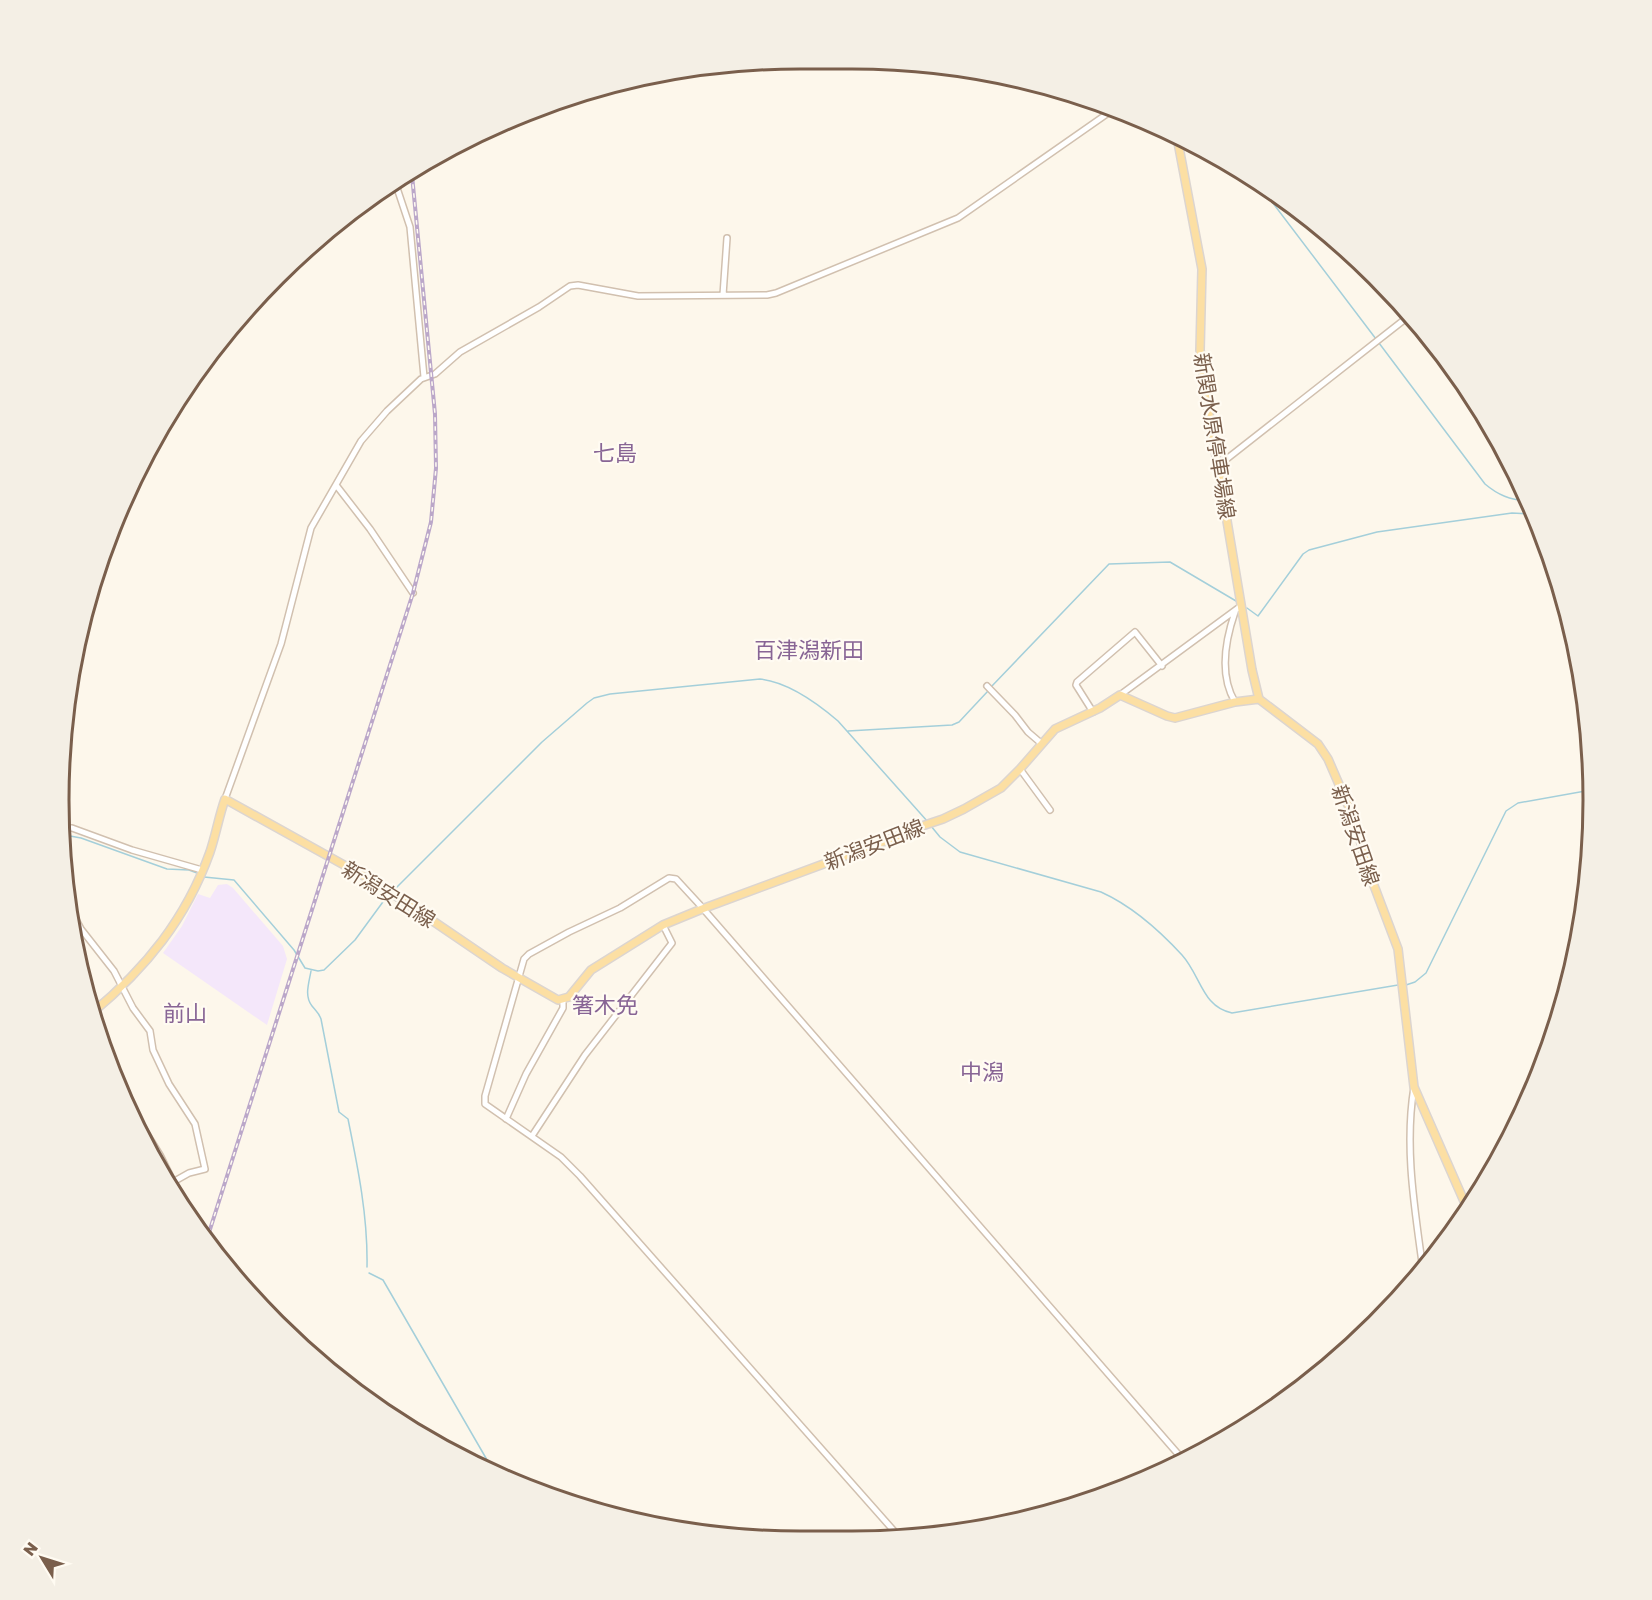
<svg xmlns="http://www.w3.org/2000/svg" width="1652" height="1600" viewBox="0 0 1652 1600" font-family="'Golos Text','Noto Sans JP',sans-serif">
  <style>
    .education { fill: #f4e7fa }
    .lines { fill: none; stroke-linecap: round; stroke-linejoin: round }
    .stream { stroke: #a4cfda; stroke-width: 1.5 }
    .minor-casing { stroke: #d1c0af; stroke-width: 8 }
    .major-casing { stroke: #dcd5d0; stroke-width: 10 }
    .minor { stroke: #fff; stroke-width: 5 }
    .major { stroke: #fcdfa3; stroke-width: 7 }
    .rail-casing { stroke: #bba7c9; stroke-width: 4 }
    .rail { stroke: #fffbf2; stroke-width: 1.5; stroke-dasharray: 4.5; stroke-linecap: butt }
    .labels { text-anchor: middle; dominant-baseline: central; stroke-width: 4.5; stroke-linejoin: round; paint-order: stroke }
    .street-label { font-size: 21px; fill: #7a5f4c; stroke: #fffbf2 }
    .neighbourhood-label { font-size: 22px; fill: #886595; stroke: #fffbf2 }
    .rim { fill: none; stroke: #7a5f4c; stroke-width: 3 }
  </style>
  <rect width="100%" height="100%" fill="#fdf7eb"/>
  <path class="education" d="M227,884L233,888L283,946L287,959L267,1025L163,953L182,926L198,894L210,898L218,885Z"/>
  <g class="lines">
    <path class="stream" d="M1257,182L1376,339
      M1379,343L1485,484C1498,495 1510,500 1528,501
      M1247,608L1258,616L1303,554L1309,550L1377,532L1512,513L1533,514
      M991,687L1109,564L1170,562L1236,601
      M848,731L952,725L959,722L988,691
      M931,826L940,837L960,852L1101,892C1132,906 1159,930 1182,955C1201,976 1202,1007 1232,1013L1398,985
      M60,838L70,836L81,838L167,869L189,870L197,873
      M204,877L234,880L294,950L305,968L318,971L324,970L355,940L388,895
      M394,890L542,742L587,703L594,698L610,694L760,679C787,682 817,703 838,721L928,822
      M311,971C309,983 304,996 312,1006C316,1011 319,1013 321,1019L339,1112L348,1119C358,1168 368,1217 367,1267
      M1406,985L1415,982L1426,973L1506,811L1518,803L1591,790
      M369,1273L383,1280L494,1472"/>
    <g class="minor-casing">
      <path id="minor" d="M396,185L410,227L424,377
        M723,295L727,238
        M1219,465L1409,316
        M336,485L370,529L413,593
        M987,686L1015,715L1028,732L1042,744
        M1120,695L1241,606
        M1235,702C1219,675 1225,641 1235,612
        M1093,712L1076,685L1077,682L1135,632L1162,666
        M1020,769L1050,810
        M225,799L281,644L311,528L361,441L387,411L421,379L435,374L460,352L539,307L570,286L578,285L638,296L767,295L776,293L958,218L1114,109
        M61,828H72L132,850L202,870
        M70,909L81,929L114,971L133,1008L150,1031L153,1050L169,1084L195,1124L205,1169L189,1173L173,1182
        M1414,1087C1404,1148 1415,1210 1423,1270
        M121,1092L160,1155L188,1212L220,1261
        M506,1119L526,1074L563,1008V1000
        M532,1136L585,1055L672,943L663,925
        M902,1540L580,1176L561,1157L485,1104V1096L524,959L529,954L569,932L620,908L669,878L676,879L699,904L1185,1462"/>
    </g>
    <g class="major-casing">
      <path id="major" d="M1177,137L1202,269L1200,350L1205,390L1252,670L1259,699
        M92,1013C146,968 186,919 210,852C216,834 219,816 225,799L380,885L502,968L558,1000L569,997L591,970L663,925L702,909L899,836L910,830L943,819L964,809L1001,788L1020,769L1055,729L1100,708L1120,695L1167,716L1175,718L1235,702L1259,699L1318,744L1328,759L1354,819L1370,875L1398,949L1414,1087L1467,1208"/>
    </g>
    <use href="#minor" class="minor"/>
    <use href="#major" class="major"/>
    <g class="rail-casing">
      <path id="rail" d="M206,1242L413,593L431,522L436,468L435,414L412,175"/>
    </g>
    <use href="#rail" class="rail"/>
  </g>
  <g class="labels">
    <g class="street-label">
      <text transform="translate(1215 436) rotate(81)">新関水原停車場線</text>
      <text transform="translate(1356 835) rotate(71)">新潟安田線</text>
      <text transform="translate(874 844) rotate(-21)">新潟安田線</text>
      <text transform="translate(389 894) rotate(32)">新潟安田線</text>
    </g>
    <g class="neighbourhood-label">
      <text x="615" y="452">七島</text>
      <text x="809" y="649">百津潟新田</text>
      <text x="605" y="1004">箸木免</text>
      <text x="185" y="1012">前山</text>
      <text x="982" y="1071">中潟</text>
    </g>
  </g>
  <path d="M0 0H1652V1600H0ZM800 69H852A731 731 0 0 1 1583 800V800A731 731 0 0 1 852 1531H800A731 731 0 0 1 69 800V800A731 731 0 0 1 800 69Z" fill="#f4efe5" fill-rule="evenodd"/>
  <path class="rim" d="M800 69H852A731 731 0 0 1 1583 800V800A731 731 0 0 1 852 1531H800A731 731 0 0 1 69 800V800A731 731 0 0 1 800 69Z"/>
  <g transform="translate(42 1558) rotate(308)" stroke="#fffbf2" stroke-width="4.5" paint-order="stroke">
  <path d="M0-4.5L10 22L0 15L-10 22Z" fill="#7a5f4c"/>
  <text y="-9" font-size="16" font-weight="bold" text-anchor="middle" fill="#7a5f4c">N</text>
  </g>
</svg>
